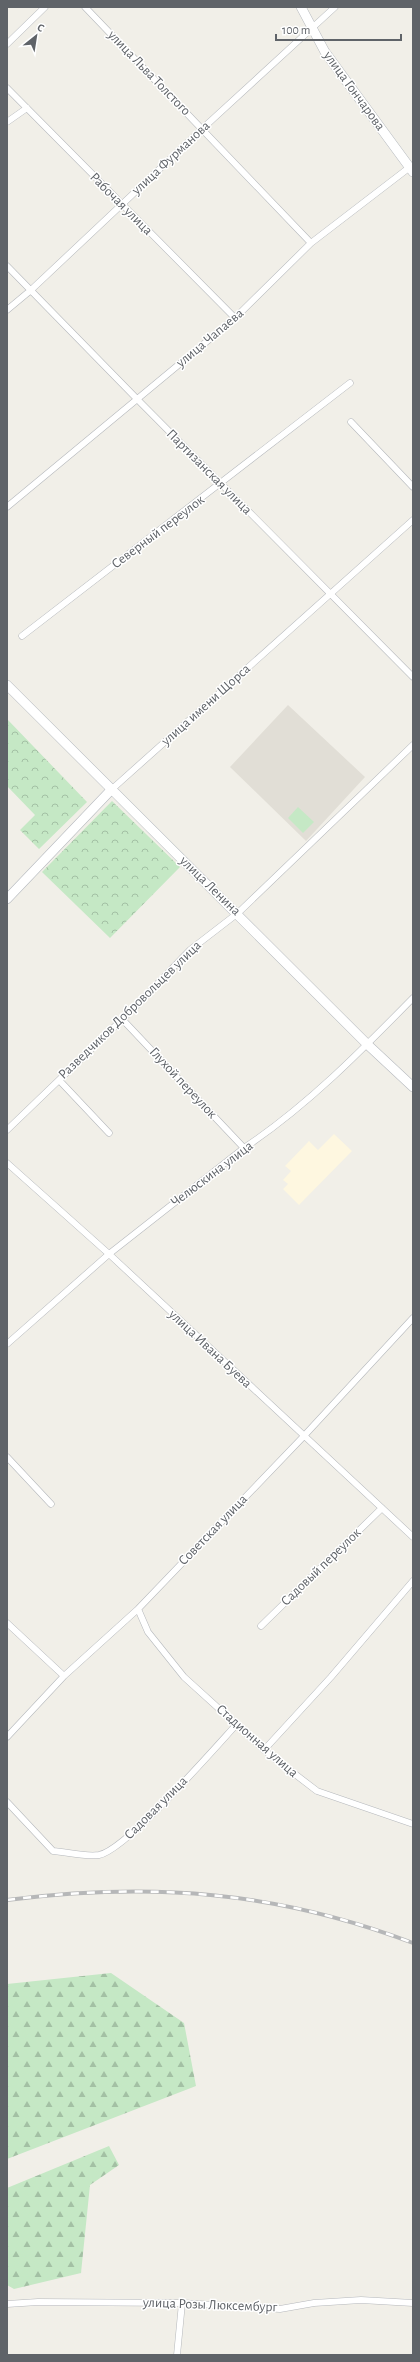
<svg xmlns="http://www.w3.org/2000/svg" width="420" height="2362" viewBox="0 0 420 2362" font-family="'Alegreya Sans',sans-serif">
  <style>
    .commercial { fill: #fef7e0 }
    .education { fill: #e1ded6 }
    .grass { fill: #c5e8c5 }
    .forest { fill: url(#forest-firs) }
    .park { fill: url(#park-crowns) }
    .lines { fill: none; stroke-linecap: round; stroke-linejoin: round }
    .street-casing { stroke: #b5b8bc; stroke-width: 7 }
    .secondary-casing { stroke: #b6babf; stroke-width: 10 }
    .street { stroke: #fff; stroke-width: 6 }
    .secondary { stroke: #fff; stroke-width: 9 }
    .rail-casing { stroke: #b6b7b8; stroke-width: 4 }
    .rail { stroke: #fff; stroke-width: 2.5; stroke-dasharray: 8; stroke-linecap: butt }
    .labels { text-anchor: middle; dominant-baseline: central; stroke-width: 3; stroke-linejoin: round; paint-order: stroke }
    .street-label { font-size: 14px; fill: #5f6368; stroke: #fff }
  </style>
  <defs>
    <pattern id="forest-firs" width="22" height="20" patternUnits="userSpaceOnUse"><rect width="22" height="20" fill="#c5e8c5"/><path d="M5 1l3.5 6h-7zM16 11l3.5 6h-7z" fill="#a3c0a4"/></pattern>
    <pattern id="park-crowns" width="20" height="18" patternUnits="userSpaceOnUse"><rect width="20" height="18" fill="#c5e8c5"/><path d="M2 6a3 3 0 1 1 6 0M12 15a3 3 0 1 1 6 0" fill="none" stroke="#a3c0a4"/></pattern>
  </defs>
  <rect width="100%" height="100%" fill="#f1efe8"/>
  <path class="commercial" d="M334,1134L352,1151L299,1205L283,1189L288,1184L283,1180L291,1171L285,1166L309,1141L318,1150Z"/>
  <path class="education" d="M288,705L365,777L306,841L230,767Z"/>
  <path class="grass" d="M298,807L314,822L303,833L288,818Z"/>
  <path class="forest" d="M111,1973L184,2023L196,2086L7,2159V1984Z
    M109,2146L119,2165L90,2185L81,2273L14,2289L7,2285V2188Z"/>
  <path class="park" d="M7,719L87,802L39,849L20,830L35,815L7,786Z
    M112,801L180,867L110,938L42,872Z"/>
  <g class="lines">
    <g class="street-casing">
      <path id="street" d="M85,7L311,243
        M7,44L45,7
        M7,88L235,318
        M7,122L27,108
        M7,266L137,399L413,677
        M7,310L31,290L202,129L335,7
        M351,422L413,487
        M7,507L235,318L311,243L410,167
        M22,636L350,383
        M111,790L413,520
        M122,1019L244,1148
        M59,1080L109,1133
        M7,1130L135,1007L190,950L238,913L413,745
        M7,1163L109,1254L413,1537
        M7,1344L109,1254L244,1148C307,1106 360,1052 413,998
        M7,1457L51,1504
        M138,1609L148,1632L184,1677L270,1755L317,1791L413,1824
        M7,1623L64,1676
        M261,1626L382,1508
        M7,1737L64,1676L138,1609L303,1437L413,1318
        M264,1750L331,1677L413,1581
        M7,1802L53,1851C67,1852 85,1857 99,1855C126,1850 214,1749 236,1725
        M7,2304L38,2302L182,2303L280,2309L314,2303L361,2300L413,2303
        M177,2355L182,2303"/>
    </g>
    <g class="secondary-casing">
      <path id="secondary" d="M301,7L325,52L413,172
        M7,685L368,1045L413,1087
        M7,899L111,790"/>
    </g>
    <use href="#street" class="street"/>
    <use href="#secondary" class="secondary"/>
    <g class="rail-casing">
      <path id="rail" d="M7,1900C152,1882 276,1891 413,1943"/>
    </g>
    <use href="#rail" class="rail"/>
  </g>
  <g class="labels">
    <g class="street-label">
      <text transform="translate(149 73) rotate(46)">улица Льва Толстого</text>
      <text transform="translate(354 91) rotate(54)">улица Гончарова</text>
      <text transform="translate(171 158) rotate(-43)">улица Фурманова</text>
      <text transform="translate(121 204) rotate(45)">Рабочая улица</text>
      <text transform="translate(210 338) rotate(-40)">улица Чапаева</text>
      <text transform="translate(209 472) rotate(45)">Партизанская улица</text>
      <text transform="translate(158 532) rotate(-37)">Северный переулок</text>
      <text transform="translate(206 705) rotate(-42)">улица имени Щорса</text>
      <text transform="translate(210 886) rotate(44)">улица Ленина</text>
      <text transform="translate(130 1010) rotate(-44)">Разведчиков Добровольцев улица</text>
      <text transform="translate(183 1083) rotate(47)">Глухой переулок</text>
      <text transform="translate(212 1174) rotate(-37)">Челюскина улица</text>
      <text transform="translate(210 1349) rotate(43)">улица Ивана Буева</text>
      <text transform="translate(213 1530) rotate(-46)">Советская улица</text>
      <text transform="translate(321 1567) rotate(-44)">Садовый переулок</text>
      <text transform="translate(257 1741) rotate(41)">Стадионная улица</text>
      <text transform="translate(156 1808) rotate(-45)">Садовая улица</text>
      <text transform="translate(210 2305) rotate(2)">улица Розы Люксембург</text>
    </g>
  </g>
  <rect width="420" height="2362" fill="none" stroke="#5f6368" stroke-width="16"/>
  <g transform="translate(36 36) rotate(30)" stroke="#ffffff" stroke-width="3" paint-order="stroke">
  <path d="M0-3L7 15L0 10L-7 15Z" fill="#5f6368"/>
  <text y="-6" font-size="11" font-weight="bold" text-anchor="middle" fill="#5f6368">С</text>
  </g>
  <path d="M276 34v6h125v-6" fill="none" stroke="#5f6368" stroke-width="2"/>
  <text x="282" y="34" font-size="12" fill="#5f6368" stroke="#ffffff" stroke-width="3" paint-order="stroke">100 m</text>
</svg>
